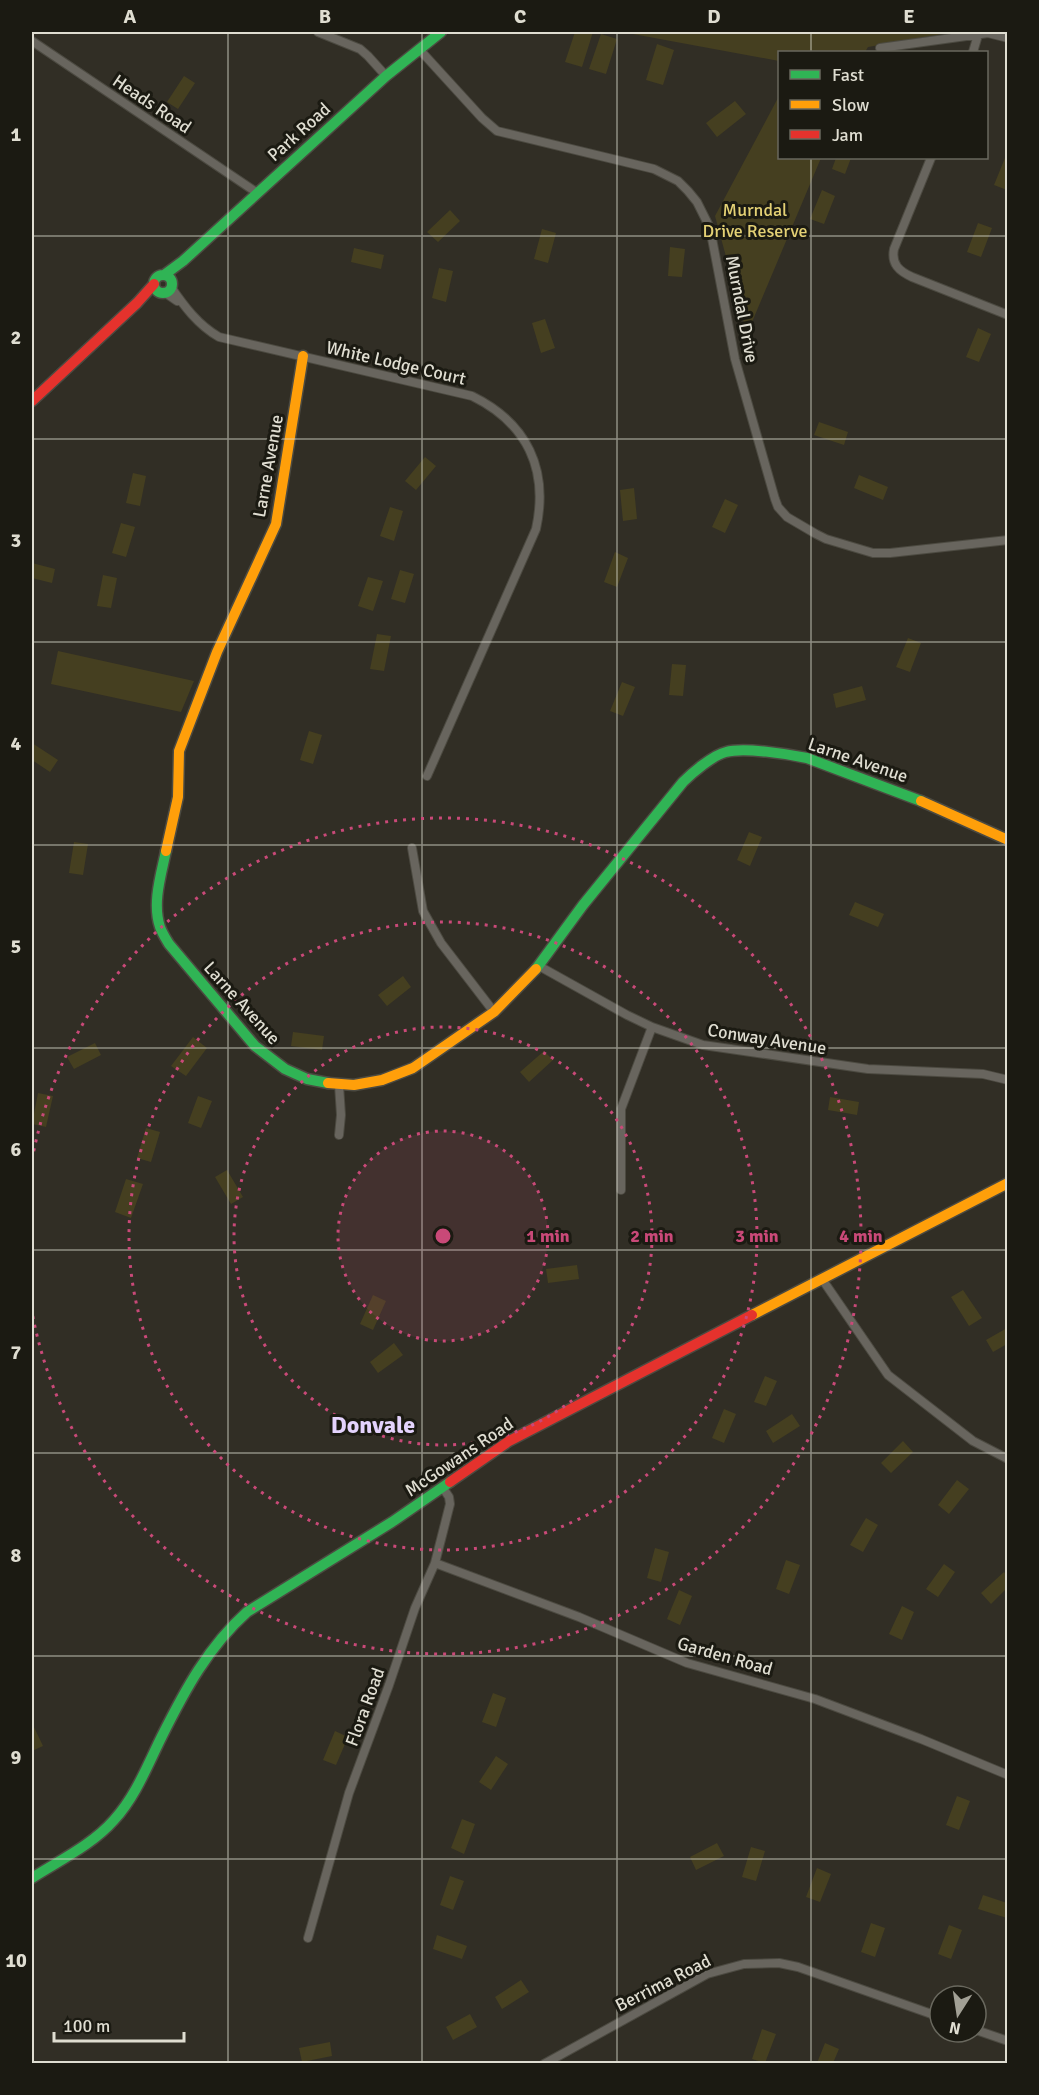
<svg xmlns="http://www.w3.org/2000/svg" width="1039" height="2095" viewBox="0 0 1039 2095" font-family="Signika,sans-serif">
  <style>
    .green { fill: #453f20 }
    .lines { fill: none; stroke-linecap: round; stroke-linejoin: round }
    .street-casing { stroke: #4c4a41; stroke-width: 10 }
    .fast-casing { stroke: #4c4a41; stroke-width: 13 }
    .slow-casing { stroke: #4c4a41; stroke-width: 13 }
    .jam-casing { stroke: #4c4a41; stroke-width: 13 }
    .street { stroke: #68655e; stroke-width: 8 }
    .fast { stroke: #30b455; stroke-width: 10 }
    .slow { stroke: #ff9f0a; stroke-width: 10 }
    .jam { stroke: #e5322d; stroke-width: 10 }
    .grid { fill: none; stroke: #dfddd1; stroke-width: 1.5; stroke-opacity: 0.55 }
    .ring { fill: none; stroke: #c94978; stroke-width: 3; stroke-dasharray: 3 6 }
    .labels { text-anchor: middle; dominant-baseline: central; stroke-width: 6; stroke-linejoin: round; paint-order: stroke }
    .street-label { font-size: 18px; fill: #dfddd1; stroke: #1b1a12 }
    .park-label { font-size: 18px; fill: #e4d175; stroke: #1b1a12 }
    .district-label { font-size: 24px; font-weight: bold; fill: #e4d3fd; stroke: #1b1a12 }
    .centre { fill: #c94978; stroke: #1b1a12; stroke-width: 3 }
    .ring-label { font-size: 18px; text-anchor: middle; font-weight: bold; fill: #c94978; stroke: #1b1a12; stroke-width: 6; stroke-linejoin: round; paint-order: stroke }
    .neatline { fill: none; stroke: #dfddd1; stroke-width: 2 }
    .grid-label { font-size: 20px; text-anchor: middle; font-weight: bold; fill: #dfddd1 }
  </style>
  <rect width="100%" height="100%" fill="#312e25"/>
  <path class="green" d="M575,32H593L582,67L565,62Z
    M622,32H954L868,47L865,52H780L779,61Z
    M601,34L617,39L606,74L589,69Z
    M657,44L674,50L663,85L646,80Z
    M184,76L195,83L178,109L167,102Z
    M779,96L780,158H821L747,334L715,216Z
    M735,101L746,114L717,137L706,123Z
    M1007,153H1008L1007,190L994,185Z
    M836,158H851L845,174L832,169Z
    M822,190L835,196L824,224L810,219Z
    M450,210L460,221L438,242L427,232Z
    M978,223L992,228L981,257L967,252Z
    M542,229L556,233L548,263L534,259Z
    M670,247L685,249L682,277L668,276Z
    M354,248L384,255L381,269L351,262Z
    M439,268L453,271L446,302L432,298Z
    M545,319L555,348L541,353L532,323Z
    M978,328L991,334L979,362L966,357Z
    M819,422L848,432L844,445L814,435Z
    M425,457L436,466L416,490L405,481Z
    M133,473L146,476L140,506L126,503Z
    M859,475L888,487L883,500L854,488Z
    M634,488L637,519L623,521L620,490Z
    M725,499L738,505L725,533L712,527Z
    M390,507L403,511L394,541L380,536Z
    M121,523L135,527L126,557L112,553Z
    M615,552L628,558L617,587L604,582Z
    M32,563L55,569L52,583L32,578Z
    M400,570L414,574L405,603L391,599Z
    M103,575L117,578L111,608L97,606Z
    M368,577L383,581L373,611L358,606Z
    M377,634L391,636L384,671L370,669Z
    M908,638L921,643L910,672L896,667Z
    M58,651L194,681L181,712L51,684Z
    M672,664L686,665L683,696L669,695Z
    M622,682L635,687L623,716L610,711Z
    M862,686L866,700L836,708L833,694Z
    M309,731L322,735L313,764L300,760Z
    M32,743L58,760L50,772L32,760Z
    M749,832L762,837L750,866L737,860Z
    M74,842L88,844L83,875L69,873Z
    M855,902L884,914L878,927L849,915Z
    M403,976L411,987L387,1006L378,995Z
    M293,1032L324,1036L322,1050L291,1046Z
    M193,1037L207,1048L186,1076L171,1066Z
    M95,1043L101,1055L74,1069L67,1057Z
    M544,1051L553,1060L529,1082L520,1072Z
    M38,1093L53,1096L46,1127L32,1124Z
    M198,1096L212,1101L201,1128L188,1123Z
    M830,1097L859,1102L857,1115L828,1110Z
    M146,1128L160,1132L151,1162L137,1158Z
    M227,1170L243,1197L231,1204L215,1177Z
    M126,1179L143,1184L131,1218L115,1212Z
    M577,1265L579,1279L548,1283L546,1269Z
    M963,1290L982,1318L969,1326L951,1297Z
    M373,1295L386,1301L373,1330L360,1324Z
    M1007,1328V1344L993,1352L986,1340Z
    M394,1343L403,1355L378,1373L370,1362Z
    M765,1376L777,1381L766,1406L754,1402Z
    M724,1409L736,1414L724,1443L712,1438Z
    M792,1414L800,1426L773,1443L766,1431Z
    M903,1441L913,1452L891,1473L881,1463Z
    M957,1480L969,1489L949,1514L938,1505Z
    M866,1518L878,1525L863,1552L850,1545Z
    M655,1548L669,1552L661,1582L647,1578Z
    M786,1560L800,1565L789,1594L776,1589Z
    M944,1564L955,1572L938,1597L926,1589Z
    M1004,1572L1007,1576V1588L991,1604L981,1593Z
    M679,1590L692,1596L680,1625L667,1619Z
    M902,1606L914,1612L902,1640L889,1634Z
    M493,1693L506,1698L496,1727L482,1722Z
    M32,1723L43,1746L32,1751Z
    M335,1731L348,1737L336,1765L323,1760Z
    M496,1756L508,1764L491,1790L479,1782Z
    M957,1796L970,1801L959,1830L946,1825Z
    M462,1819L475,1824L464,1854L451,1848Z
    M717,1843L724,1856L696,1870L690,1857Z
    M751,1847L765,1851L756,1881L742,1877Z
    M817,1868L831,1874L820,1902L806,1897Z
    M450,1876L464,1881L453,1910L440,1905Z
    M983,1895L1007,1903V1918L978,1909Z
    M871,1923L885,1928L875,1957L861,1952Z
    M949,1925L962,1930L951,1959L938,1954Z
    M437,1935L467,1946L462,1959L433,1949Z
    M521,1980L529,1992L502,2009L495,1997Z
    M470,2014L477,2027L453,2040L446,2027Z
    M762,2029L776,2034L765,2063L752,2059Z
    M330,2042L332,2056L302,2062L299,2048Z
    M825,2043L839,2049L833,2063H817Z"/>
  <g class="lines">
    <g class="street-casing">
      <path id="street" d="M318,32L360,49L368,56L386,76
        M32,41L256,192
        M880,48L988,33L1008,38
        M419,49L482,118L497,131L654,169L678,181L688,191L697,202L710,228L735,359L775,499L778,507L787,517L816,534L826,539L873,553H890L1008,540
        M973,52L978,35
        M931,158L894,249C891,264 899,271 912,277L1008,315
        M171,287C184,306 198,325 219,337L472,396C527,423 549,469 536,529L427,776
        M164,292L177,301
        M412,848L423,911L441,943L494,1012
        M539,966L627,1015L652,1027L703,1045L868,1069L983,1074L1008,1080
        M339,1135L341,1115L339,1085
        M621,1190V1109L652,1027
        M822,1279L888,1375L973,1441L1008,1459
        M435,1563L579,1617L687,1663L815,1699L921,1739L1008,1775
        M308,1938L349,1793L389,1685L415,1608L435,1563L450,1504L449,1497L443,1488
        M976,2030L1008,2041
        M544,2064L707,1974L744,1964L779,1963L798,1967L940,2017"/>
    </g>
    <g class="fast-casing">
      <path id="fast" d="M164,275L183,261L386,76L441,32
        M154 284a9 9 0 1 1 18 0a9 9 0 1 1-18 0Z
        M166,851C161,875 152,903 160,927C162,933 166,939 169,944L255,1046L285,1069L307,1079L328,1083
        M536,969L583,905L683,782C692,773 713,755 726,752C744,747 788,754 807,758L921,801
        M32,1878C60,1860 92,1845 114,1820C136,1796 148,1764 162,1736C185,1690 208,1647 247,1612L392,1522L450,1482"/>
    </g>
    <g class="slow-casing">
      <path id="slow" d="M921,801L1008,840
        M166,851L178,797L179,751L217,652L276,524L303,356
        M328,1083L354,1085L382,1080L413,1068L494,1012L536,969
        M752,1315L1008,1183"/>
    </g>
    <g class="jam-casing">
      <path id="jam" d="M32,401L137,303L154,284
        M450,1482L509,1441L752,1315"/>
    </g>
    <use href="#street" class="street"/>
    <use href="#fast" class="fast"/>
    <use href="#slow" class="slow"/>
    <use href="#jam" class="jam"/>
  </g>
  <path class="grid" d="M228,32V2064M422,32V2064M617,32V2064M811,32V52M811,158V2064M32,236H1008M32,439H1008M32,642H1008M32,845H1008M32,1048H1008M32,1250H1008M32,1453H1008M32,1656H1008M32,1859H1008"/>
  <circle cx="443" cy="1236" r="105" fill="#c94978" fill-opacity=".12"/>
  <g class="ring">
    <circle cx="443" cy="1236" r="105"/>
    <circle cx="443" cy="1236" r="209"/>
    <circle cx="443" cy="1236" r="314"/>
    <path d="M32 1160A418 418 0 1 1 32 1312"/>
  </g>
  <g class="labels">
    <g class="street-label">
      <text transform="translate(152 104) rotate(34)">Heads Road</text>
      <text transform="translate(299 132) rotate(-42)">Park Road</text>
      <text transform="translate(742 309) rotate(79)">Murndal Drive</text>
      <text transform="translate(396 363) rotate(13)">White Lodge Court</text>
      <text transform="translate(268 466) rotate(-80)">Larne Avenue</text>
      <text transform="translate(858 760) rotate(19)">Larne Avenue</text>
      <text transform="translate(242 1003) rotate(48)">Larne Avenue</text>
      <text transform="translate(767 1039) rotate(9)">Conway Avenue</text>
      <text transform="translate(459 1457) rotate(-34)">McGowans Road</text>
      <text transform="translate(725 1656) rotate(16)">Garden Road</text>
      <text transform="translate(365 1707) rotate(-70)">Flora Road</text>
      <text transform="translate(663 1983) rotate(-27)">Berrima Road</text>
    </g>
    <g class="park-label">
      <text x="755" y="210">Murndal<tspan x="755" dy="21">Drive Reserve</tspan></text>
    </g>
    <g class="district-label">
      <text x="373" y="1425">Donvale</text>
    </g>
  </g>
  <circle cx="443" cy="1236" r="9" class="centre"/>
  <g class="ring-label">
    <text x="548" y="1242">1 min</text>
    <text x="652" y="1242">2 min</text>
    <text x="757" y="1242">3 min</text>
    <text x="861" y="1242">4 min</text>
  </g>
  <rect width="1039" height="2095" fill="none" stroke="#1b1a12" stroke-width="66"/>
  <rect x="778" y="51" width="210" height="108" fill="#1b1a12" stroke="#69685e" stroke-width="1.5"/>
  <rect x="790" y="70" width="30" height="9" fill="#30b455" stroke="#69685e" stroke-width="1.5"/>
  <text x="832" y="81" font-size="18" fill="#dfddd1">Fast</text>
  <rect x="790" y="100" width="30" height="9" fill="#ff9f0a" stroke="#69685e" stroke-width="1.5"/>
  <text x="832" y="111" font-size="18" fill="#dfddd1">Slow</text>
  <rect x="790" y="130" width="30" height="9" fill="#e5322d" stroke="#69685e" stroke-width="1.5"/>
  <text x="832" y="141" font-size="18" fill="#dfddd1">Jam</text>
  <g transform="translate(958 2014) rotate(192)"><circle r="28" fill="#1b1a12" stroke="#69685e" stroke-width="1.5"/>
  <path d="M0-4.5L10 22L0 15L-10 22Z" fill="#a2a095"/>
  <text y="-9" font-size="16" font-weight="bold" text-anchor="middle" fill="#dfddd1">N</text>
  </g>
  <path d="M54 2032v9h130v-9" fill="none" stroke="#dfddd1" stroke-width="3"/>
  <text x="63" y="2032" font-size="18" fill="#dfddd1" stroke="#1b1a12" stroke-width="4.5" paint-order="stroke">100 m</text>
  <rect x="33" y="33" width="973" height="2029" class="neatline"/>
  <g class="grid-label">
    <text x="130" y="23">A</text>
    <text x="325" y="23">B</text>
    <text x="520" y="23">C</text>
    <text x="714" y="23">D</text>
    <text x="909" y="23">E</text>
    <text x="16" y="141">1</text>
    <text x="16" y="344">2</text>
    <text x="16" y="547">3</text>
    <text x="16" y="750">4</text>
    <text x="16" y="953">5</text>
    <text x="16" y="1156">6</text>
    <text x="16" y="1359">7</text>
    <text x="16" y="1562">8</text>
    <text x="16" y="1764">9</text>
    <text x="16" y="1967">10</text>
  </g>
</svg>
